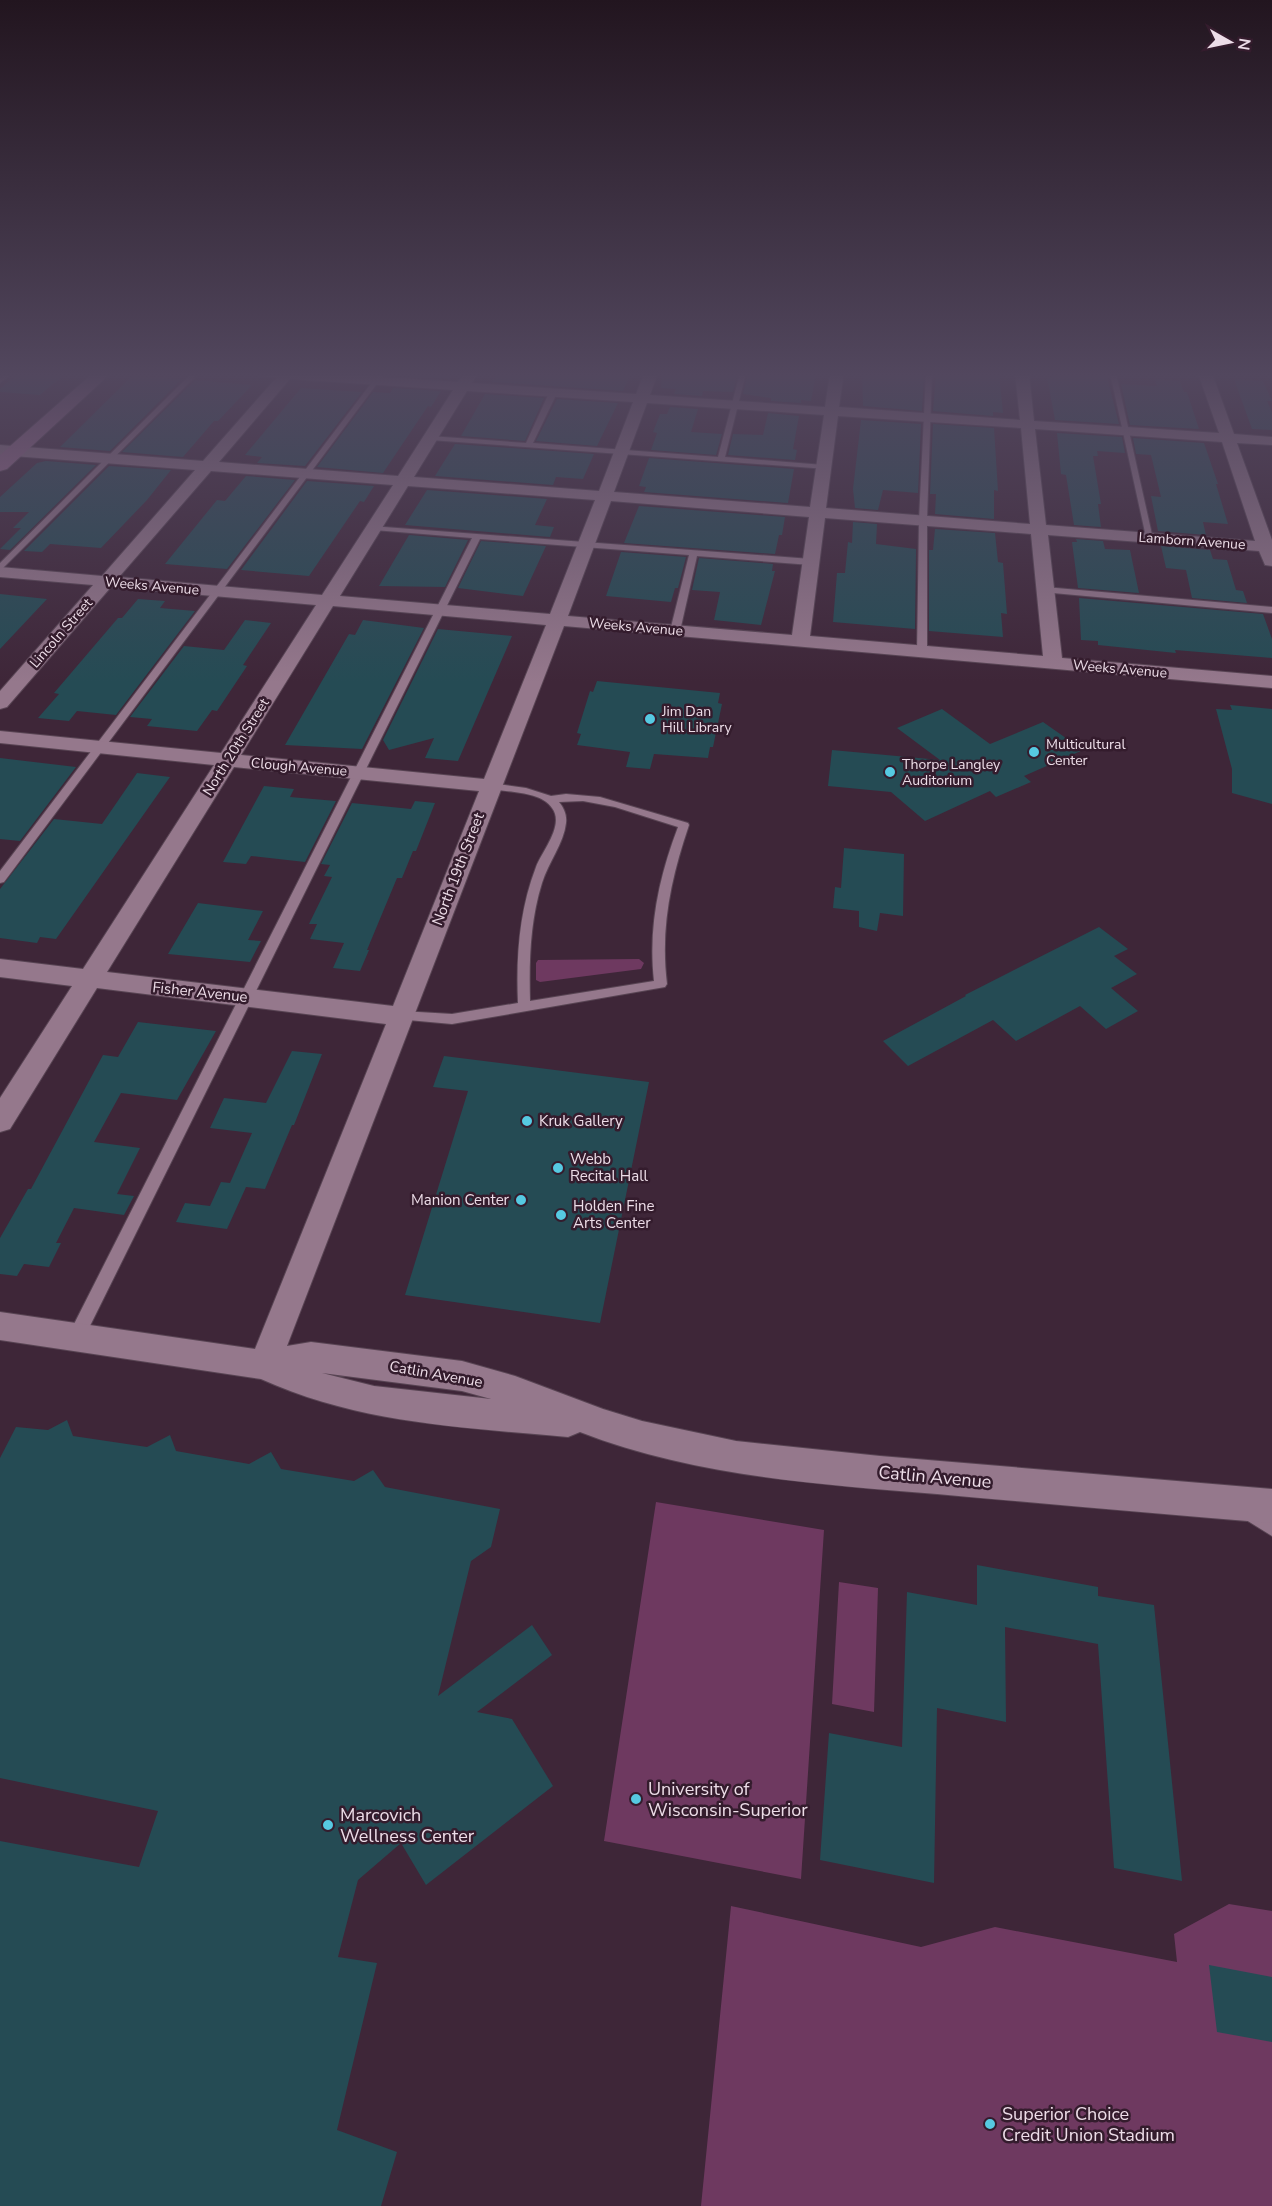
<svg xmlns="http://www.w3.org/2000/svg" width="1272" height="2206" viewBox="0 0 1272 2206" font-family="'Nunito Sans',sans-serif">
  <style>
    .green { fill: #6e3960 }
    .building { fill: #254b54 }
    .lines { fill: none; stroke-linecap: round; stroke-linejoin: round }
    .lane-casing { stroke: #584453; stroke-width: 2 }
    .street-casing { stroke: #584453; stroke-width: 2 }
    .secondary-casing { stroke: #584453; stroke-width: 2 }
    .lane { fill: #95788c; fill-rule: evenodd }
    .street { fill: #95788c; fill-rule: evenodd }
    .secondary { fill: #a06f93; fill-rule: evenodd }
    .poi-dot { fill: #56c9e1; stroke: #341c2d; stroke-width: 2 }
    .labels { text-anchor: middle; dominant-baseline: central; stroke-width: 5; stroke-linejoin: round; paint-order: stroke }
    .far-street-label { font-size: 14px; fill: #eddde8; stroke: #341c2d }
    .far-poi-label { font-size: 14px; fill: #eddde8; stroke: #341c2d; text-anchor: start }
    .street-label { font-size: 15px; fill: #eddde8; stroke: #341c2d }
    .poi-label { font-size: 15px; fill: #eddde8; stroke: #341c2d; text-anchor: start }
    .near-street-label { font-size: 18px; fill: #eddde8; stroke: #341c2d }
    .near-poi-label { font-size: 18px; fill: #eddde8; stroke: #341c2d; text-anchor: start }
  </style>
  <rect width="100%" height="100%" fill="#3e2638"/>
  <path class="green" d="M639,959L644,963L641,969L540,982L536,980V963L538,960Z
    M656,1502L824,1530L801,1879L604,1841Z
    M839,1582L878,1588L874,1712L832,1704Z
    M1229,1904L1272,1911V2206H701L731,1906L921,1947L995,1927L1177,1962L1174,1934Z"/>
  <path class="building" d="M19,373H66L40,395L0,392V389Z
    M403,373H453L449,379L401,376Z
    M498,373H560L608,376L609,373H631L623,391L492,382Z
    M662,373H738L733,392L703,391L702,396L674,394L676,389L661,388Z
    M748,373H816L811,401L801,400V403L771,401V398L743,394Z
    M862,373L924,375L922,411L863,406Z
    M936,373L974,376V373H999L1003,413L993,412V416L933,411Z
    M1050,373H1106L1119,424L1055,420L1047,377H1051Z
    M132,376L182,379L110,451L60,447Z
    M1155,379L1180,381L1184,392H1187L1199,429L1130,425L1121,384L1157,386Z
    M1234,379L1263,381L1272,401H1267L1272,412V430L1252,429Z
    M195,380L252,385L218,421H214L183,457L122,452Z
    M301,388L362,392L305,466L257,463L262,457L245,455Z
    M393,388L441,391L431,407L428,406L383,473L317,467L373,392L390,393Z
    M485,394L544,398L525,441L461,436Z
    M557,399L618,403L597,446L536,441Z
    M670,407L698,409L691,432L722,434L716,455L651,450L657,433L653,432L660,414H667Z
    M768,413L799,416L793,449L797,450L795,460L728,455L733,434L763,435Z
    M861,420L921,424L918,493L883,490L878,510L855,508L853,489Z
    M933,424L994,428L998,491L994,490V519L935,514L936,494H930Z
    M1057,433L1122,437L1125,453L1097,451L1098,456H1093L1101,504H1098L1101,527L1074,525L1066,475L1061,474Z
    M1133,438L1204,443L1218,484H1216L1228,524L1203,522L1206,535L1158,531L1151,496L1161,497L1151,455L1136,454Z
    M455,444L594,454L583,479L556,477L553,485L435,476Z
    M649,458L794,469L788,503L644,492L646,487L639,486Z
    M46,461L96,465L10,550L0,549L21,528H13L29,512H0V497L37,463Z
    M109,466L171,470L147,500L101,548L50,544L42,552L24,551Z
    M246,476L295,480L227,569L165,564L217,500L225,501Z
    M307,481L374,486L364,502L360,501L309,576L241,570Z
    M427,490L547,499L535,525L554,527L550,537L405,525Z
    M639,506L785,517L782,535H779L775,554L624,543Z
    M853,522L877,524L876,544L916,549L915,629L833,622L837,573H845L848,542L852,543Z
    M935,529L995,533L998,562L1003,563L1007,614L1001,613L1003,637L929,631V550H933Z
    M409,535L468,540L445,587L379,586Z
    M1076,539L1103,541L1105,549L1130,550L1139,593L1078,588L1072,542H1077Z
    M481,541L546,546L523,596L458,588Z
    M1161,546L1210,550L1213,559L1227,560L1236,590L1243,591L1247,603L1192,598L1186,570L1166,568Z
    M621,552L686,557L678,588H675L671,602L606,596Z
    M699,558L773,564L772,571H775L761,625L714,620L720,592L692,590Z
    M0,594L47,599L0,649Z
    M1079,598L1263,614L1272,639V658L1175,650L1176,653L1098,645V641L1081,640Z
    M138,599L165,601L160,608L195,611L116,715L77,711L69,721L38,718L59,694L54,693L118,618H122Z
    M245,620L271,623L243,665L247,666L217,711L212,710L197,731L147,726L152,719L130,717L184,646L224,650Z
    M363,620L424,628L362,749L285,745L349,634L355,635Z
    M438,629L512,636L458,761L425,758L434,738L389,750L383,740Z
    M597,681L720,693L718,703L722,704L713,747H710L708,758L654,754L650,769L626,767L630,752L577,745L581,734L577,733L590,691L593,692Z
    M1230,705L1272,709V804L1232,793V769L1216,709L1232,710Z
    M942,709L990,744L1043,722L1083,750L1024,776L1031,782L996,797L990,791L925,821L891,792L828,786L832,750L940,760L897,728Z
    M0,758L76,767L20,841L0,839Z
    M137,773L170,777L56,939L40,937L37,943L0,938V889L54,819L102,824Z
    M264,786L294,789L290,797L336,801L305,862L251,856L246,864L223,862Z
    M415,801L435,803L416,851H413L402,878H397L367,950H369L360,971L333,968L344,943L310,939L317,924H309L332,877L324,876L330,865L321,864L352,803L411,809Z
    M844,848L904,854L903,916L880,913L877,931L859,927V911L833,908L835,887L841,888Z
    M198,903L263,911L248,940L261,941L250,962L168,954Z
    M1099,927L1128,949L1114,956L1137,974L1111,988L1138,1011L1106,1029L1080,1006L1016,1041L993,1020L908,1066L883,1041L966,996L965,995Z
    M138,1022L216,1031L177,1100L121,1093L94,1142L140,1148L117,1194L134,1196L124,1215L74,1208L56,1243H61L49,1267L24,1264L17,1276L0,1274V1238L28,1189H31L103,1055L118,1057Z
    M292,1051L322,1054L294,1125H292L265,1189L246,1187L227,1229L176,1222L185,1203L210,1206L221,1182L230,1183L252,1133L210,1128L224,1098L266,1103Z
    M444,1056L649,1082L600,1323L405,1295L468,1091L433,1087Z
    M67,1420L73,1436L147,1447L170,1435L176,1451L249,1464L271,1452L281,1469L354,1481L373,1470L385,1487L500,1509L491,1547L471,1561L438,1696L532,1625L552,1655L477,1712L512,1719L553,1786L426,1885L401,1843L358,1880L338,1957L377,1963L337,2130L397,2152L381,2206H0V1841L139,1867L158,1811L0,1778V1458L16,1427L48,1430Z
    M977,1565L1098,1587V1596L1154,1605L1182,1881L1114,1868L1098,1644L1005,1627L1006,1722L937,1708L934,1883L820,1860L829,1733L902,1747L907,1592L977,1605Z
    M1209,1965L1272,1977V2042L1217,2032Z"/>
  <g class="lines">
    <g class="lane-casing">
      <path id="lane" d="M6,373H13L0,383V378Z
        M192,373H199L0,571V563Z
        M379,373H385L4,882L0,883V871Z
        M740,373H746L725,457L824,465H827V469L430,440L426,438L430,436L526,443L549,393L553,391L557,393L533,443L718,457Z
        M926,373H932L927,520V652L922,655L917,652L919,520Z
        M1110,373H1116L1153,539L1146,537Z
        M371,526L811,559L815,562L811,565L697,556L680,631L675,634L670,631L689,555L480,539L82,1342L76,1344L70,1342L68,1337L70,1332L472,538L374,530L370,528Z
        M1045,587L1272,607V613L1042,592V588Z
        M491,783L526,788L551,796L566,794L600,797L688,823L689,825C671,878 660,928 667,984L665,987L452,1024L397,1019L395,1016L397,1013L401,1011L452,1014L518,1003C516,957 519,911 536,867C542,851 565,825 552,808C540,790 506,793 487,788V784ZM583,801L615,807L678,827C659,877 648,927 654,981L530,1001C529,961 530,921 542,883C548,863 564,843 566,823C567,815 564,808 559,802Z
        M1249,1503L1272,1517V1536L1243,1518L1240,1512L1243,1506Z"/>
    </g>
    <g class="street-casing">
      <path id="street" d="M257,373H322L458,382L464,373H478L472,383L636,394L644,373H658L650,395L825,407L830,373H844L839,407L1020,420L1015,373H1029L1034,421L1219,433L1198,373H1212L1234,434L1272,437V445L1237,443L1272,540V566L1265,565L1259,551L1048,535L1062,658L1272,676V688L564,626L287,1346L311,1342L462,1361L515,1376L603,1409L642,1421L736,1441L880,1456L1272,1489V1523C1160,1514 1048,1504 937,1494C817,1484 693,1476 580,1432L568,1437C461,1427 361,1424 261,1379L0,1340V1312L255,1349L386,1024L97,988L10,1129L0,1132V1098L72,986L0,977V959L83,969L214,765L0,743V731L221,753L316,605L111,587L7,707L0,709V691L93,585L0,577V567L102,576L195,470L0,455V445L203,461L276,378L259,376ZM290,379L453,390L398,476L219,462ZM467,391L633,402L599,491L414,477ZM647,403L824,415L810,507L614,492ZM838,416L1021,428L1030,524L826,508ZM1035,429L1222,442L1255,541L1046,525ZM211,471L393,485L322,595L119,577ZM408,486L595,500L550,614L340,596ZM611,501L809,517L792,635L568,616ZM825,518L1031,534L1043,656L810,636ZM333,606L546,625L484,779L241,755ZM234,767L479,791L393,1006L107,972ZM322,1373L462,1391L491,1399L374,1386Z"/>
    </g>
    <g class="secondary-casing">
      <path id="secondary" d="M93,373H111L7,469L0,471V455Z"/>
    </g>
    <use href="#lane" class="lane"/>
    <use href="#street" class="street"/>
    <use href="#secondary" class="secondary"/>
  </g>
  <linearGradient id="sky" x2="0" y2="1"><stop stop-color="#22151f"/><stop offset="0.55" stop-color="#52475e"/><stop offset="1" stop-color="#52475e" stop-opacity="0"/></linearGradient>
  <rect width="1272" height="682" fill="url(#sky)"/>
  <g class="poi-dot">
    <circle cx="650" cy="719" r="6"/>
    <circle cx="1034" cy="752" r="6"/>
    <circle cx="890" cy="772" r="6"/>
    <circle cx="527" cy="1121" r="6"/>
    <circle cx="558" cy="1168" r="6"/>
    <circle cx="521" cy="1200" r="6"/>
    <circle cx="561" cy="1215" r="6"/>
    <circle cx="636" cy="1799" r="6"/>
    <circle cx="328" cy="1825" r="6"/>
    <circle cx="990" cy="2124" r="6"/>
  </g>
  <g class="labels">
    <g class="far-street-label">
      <text transform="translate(1192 541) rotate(4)">Lamborn Avenue</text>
      <text transform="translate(152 586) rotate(5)">Weeks Avenue</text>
      <text transform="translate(636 627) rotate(5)">Weeks Avenue</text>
      <text transform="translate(61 633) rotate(-49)">Lincoln Street</text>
      <text transform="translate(1120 669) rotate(5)">Weeks Avenue</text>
      <text transform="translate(236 747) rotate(-58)">North 20th Street</text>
      <text transform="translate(299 767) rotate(5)">Clough Avenue</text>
    </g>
    <g class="far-poi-label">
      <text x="662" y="711">Jim Dan<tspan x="662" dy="16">Hill Library</tspan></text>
      <text x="1046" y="744">Multicultural<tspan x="1046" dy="16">Center</tspan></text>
      <text x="902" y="764">Thorpe Langley<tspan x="902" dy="16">Auditorium</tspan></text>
    </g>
    <g class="street-label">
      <text transform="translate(458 869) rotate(-69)">North 19th Street</text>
      <text transform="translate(200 992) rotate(6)">Fisher Avenue</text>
      <text transform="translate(436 1374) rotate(10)">Catlin Avenue</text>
    </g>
    <g class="poi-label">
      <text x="539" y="1121">Kruk Gallery</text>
      <text x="570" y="1159">Webb<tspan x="570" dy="17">Recital Hall</tspan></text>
      <text x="509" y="1200" text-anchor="end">Manion Center</text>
      <text x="573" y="1206">Holden Fine<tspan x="573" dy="17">Arts Center</tspan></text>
    </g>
    <g class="near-street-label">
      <text transform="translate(935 1477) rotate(5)">Catlin Avenue</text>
    </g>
    <g class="near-poi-label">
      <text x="648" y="1789">University of<tspan x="648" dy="21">Wisconsin-Superior</tspan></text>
      <text x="340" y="1815">Marcovich<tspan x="340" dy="21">Wellness Center</tspan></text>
      <text x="1002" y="2114">Superior Choice<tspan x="1002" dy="21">Credit Union Stadium</tspan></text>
    </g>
  </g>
  <g transform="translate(1230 42) rotate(99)" stroke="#341c2d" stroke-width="4.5" paint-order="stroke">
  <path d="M0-4.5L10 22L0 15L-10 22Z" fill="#eddde8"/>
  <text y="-9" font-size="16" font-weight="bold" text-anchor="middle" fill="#eddde8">N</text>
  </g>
</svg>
